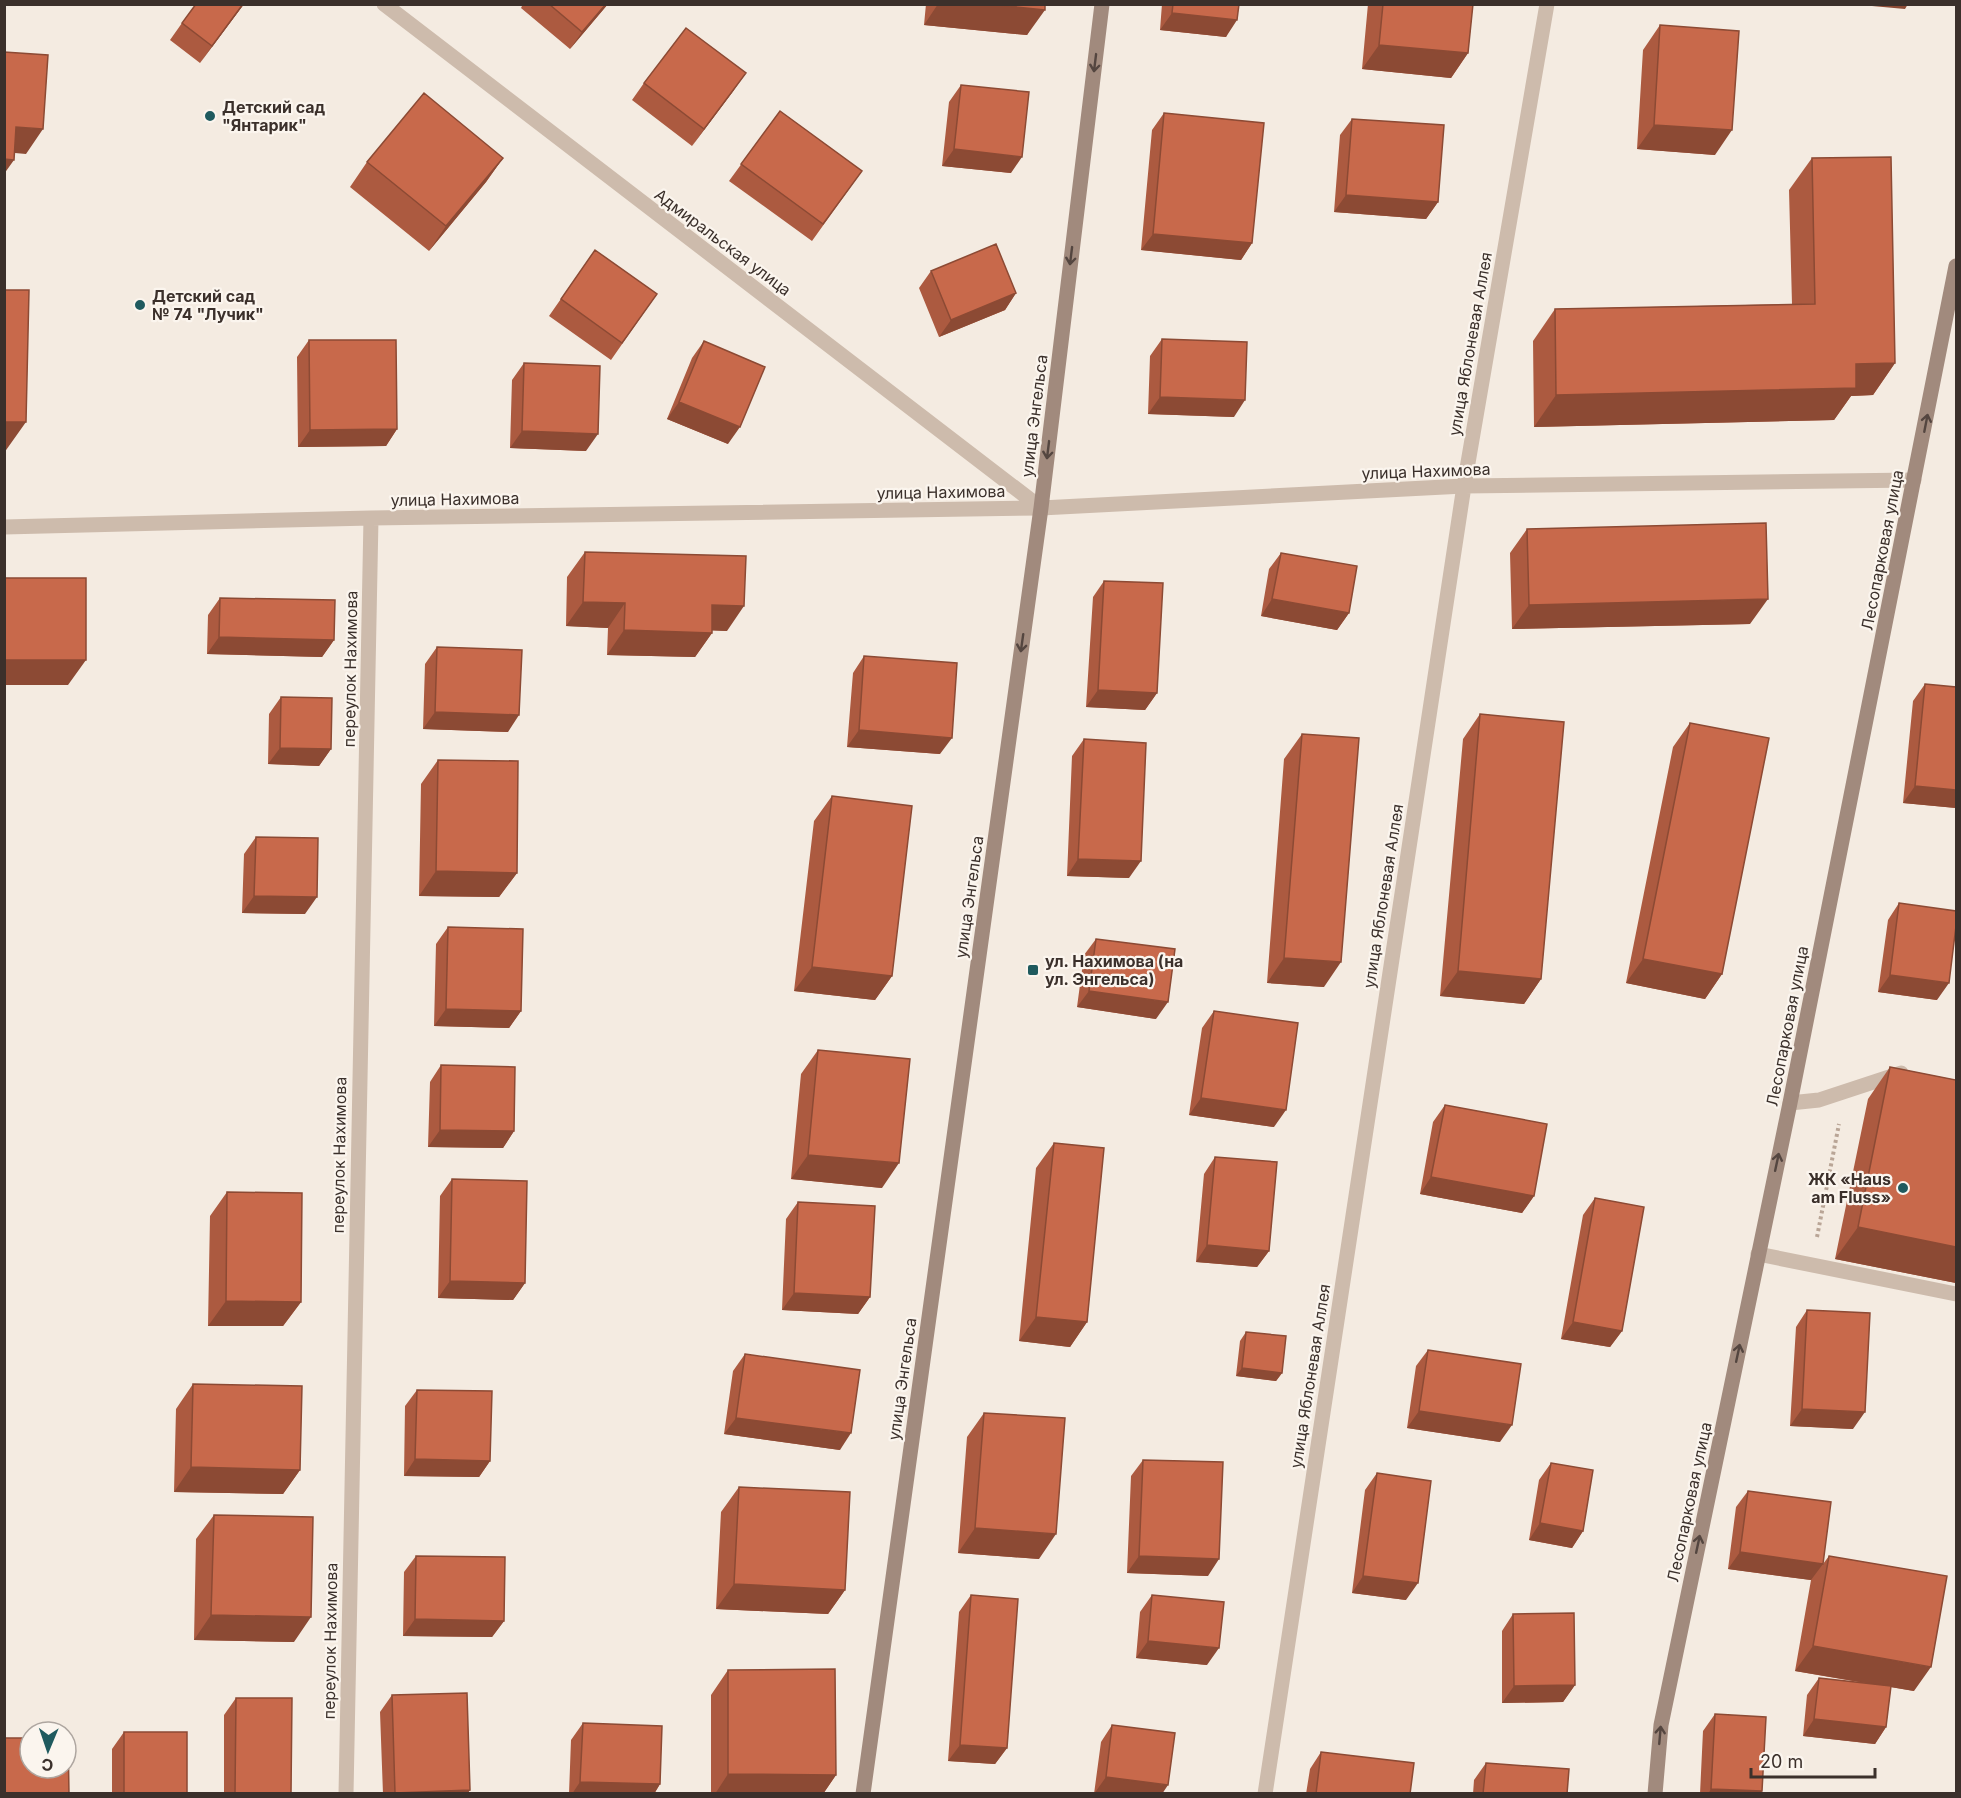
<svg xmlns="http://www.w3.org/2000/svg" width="1961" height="1798" viewBox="0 0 1961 1798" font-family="Inter,sans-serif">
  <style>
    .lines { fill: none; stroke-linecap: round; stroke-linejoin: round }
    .path { stroke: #b9a596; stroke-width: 4; stroke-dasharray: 3 3; stroke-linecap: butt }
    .lane { stroke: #cdbbac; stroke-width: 15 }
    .street { stroke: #cdbbac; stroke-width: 15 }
    .secondary { stroke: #a18a7d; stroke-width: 15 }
    .wall { fill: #ac5a40 }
    .shaded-wall { fill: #8c4a34 }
    .building { fill: #c8694b; stroke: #8c4a34; stroke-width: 1.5 }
    .oneway { stroke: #544640 }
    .poi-dot { fill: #1f5a5e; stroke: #fbf5ee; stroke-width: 2 }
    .labels { text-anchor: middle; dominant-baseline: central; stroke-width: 4.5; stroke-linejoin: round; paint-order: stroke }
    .poi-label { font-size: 16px; font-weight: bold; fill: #3b302b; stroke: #fbf5ee; text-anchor: start }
    .street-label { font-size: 16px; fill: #3b302b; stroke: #fbf5ee }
  </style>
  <rect width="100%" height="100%" fill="#f4ebe1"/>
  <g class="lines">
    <path class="path" d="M1817,1237L1839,1124"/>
    <path class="lane" d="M1790,1103L1819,1100L1901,1073
      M1758,1254L1956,1294"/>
    <path class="street" d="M384,4L1041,508
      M4,527L371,518L1041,508L1464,486L1914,480
      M346,1794L371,518
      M1265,1794L1464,486L1547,4"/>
    <path class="secondary" d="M863,1794L1041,508L1102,4
      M1655,1794L1661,1725L1790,1103L1956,266"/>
  </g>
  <path class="wall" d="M244,4L200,63L170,40L182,23Z
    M523,4H608L570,49L521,8Z
    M926,4H1045L1027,35L924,25Z
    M1162,4H1239L1226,37L1160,30Z
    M1368,4H1473L1468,53L1451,78L1362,69Z
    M1660,25L1715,155L1637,149L1643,50Z
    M644,83L734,90L692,146L632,100Z
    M961,85L1011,173L942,166L949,102Z
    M780,111L862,171L812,241L729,181Z
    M1164,113L1252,243L1241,260L1141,250L1152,130Z
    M1352,119L1438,202L1426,219L1334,212L1340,135Z
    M503,158L486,182L429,251L350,187L367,162Z
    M1812,158L1895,363L1873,395L1851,396L1834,420L1534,427L1533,341L1555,309L1792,304L1789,190Z
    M595,250L657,294L611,360L549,316Z
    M931,271L1016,293L1005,310L939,337L919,288Z
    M1162,339L1234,417L1148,414L1150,356Z
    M309,340L397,429L386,446L298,447L297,357Z
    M704,341L728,444L667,419L692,358Z
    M524,363L586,451L510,448L512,380Z
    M1527,529L1750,624L1512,629L1510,553Z
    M585,552L727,631L712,630V633L695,657L607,655L608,628L566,626L567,577Z
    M1281,553L1349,613L1337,630L1261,616L1269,569Z
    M1104,581L1157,693L1145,710L1086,707L1093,597Z
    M220,598L334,640L322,657L207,654L208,615Z
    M437,647L508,732L423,729L425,664Z
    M864,656L940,754L847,747L853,673Z
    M1925,684L1956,808L1903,803L1913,701Z
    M281,697L331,749L319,766L268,764L269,714Z
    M1480,714L1541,979L1524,1004L1440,996L1463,739Z
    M1690,723L1722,974L1705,999L1626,983L1673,747Z
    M1302,734L1324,987L1267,983L1284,759Z
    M1084,739L1129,878L1067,876L1072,756Z
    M438,760L517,873L499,897L419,896L421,784Z
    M832,796L892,976L875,1000L794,991L814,821Z
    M256,837L305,914L242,913L244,854Z
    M1899,903L1937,1000L1878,992L1888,920Z
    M448,927L521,1011L509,1028L434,1026L436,944Z
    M1096,939L1156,1019L1077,1007L1084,955Z
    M1214,1011L1274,1127L1189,1115L1202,1028Z
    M818,1050L882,1188L791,1179L801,1074Z
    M441,1065L514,1131L503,1148L428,1147L430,1082Z
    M1890,1067L1956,1080V1283L1835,1259L1868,1099Z
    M1445,1105L1534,1196L1522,1213L1420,1194L1433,1122Z
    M1054,1143L1087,1322L1070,1347L1019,1341L1036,1168Z
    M1215,1157L1269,1251L1257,1267L1196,1262L1204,1174Z
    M452,1179L525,1283L513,1300L438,1298L440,1196Z
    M227,1192L301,1302L283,1326H208L210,1216Z
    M1595,1198L1622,1331L1610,1347L1561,1339L1583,1215Z
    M798,1202L870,1297L858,1314L782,1310L786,1219Z
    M1807,1310L1853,1429L1790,1426L1796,1327Z
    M1246,1332L1282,1373L1276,1381L1236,1376L1240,1341Z
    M1428,1350L1500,1442L1407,1428L1416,1366Z
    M745,1354L840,1450L724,1434L733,1371Z
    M193,1384L300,1470L283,1494L174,1492L176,1409Z
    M417,1390L490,1461L479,1477L404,1476L405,1406Z
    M984,1413L1039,1559L958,1553L967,1437Z
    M1143,1460L1208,1576L1127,1573L1131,1476Z
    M1551,1463L1583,1531L1572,1548L1529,1540L1539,1480Z
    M1377,1473L1406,1600L1352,1593L1365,1490Z
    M739,1487L845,1590L828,1614L716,1609L721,1512Z
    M1748,1491L1823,1564L1829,1556L1914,1691L1891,1687L1886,1727L1875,1744L1803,1736L1807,1695L1819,1678L1864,1683L1795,1671L1811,1580L1728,1569L1736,1507Z
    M214,1515L294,1642L194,1640L196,1539Z
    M416,1556L504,1621L492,1637L403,1636L404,1572Z
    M971,1595L1007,1748L995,1764L948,1761L959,1612Z
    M1152,1595L1207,1665L1136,1658L1140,1612Z
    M1513,1614L1575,1685L1563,1702L1502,1703V1631Z
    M728,1670L836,1775L823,1794H711V1695Z
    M392,1695L470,1790L467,1794H383L380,1712Z
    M236,1698L291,1794H224V1715Z
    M1715,1714L1762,1791L1760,1794H1700L1703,1731Z
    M583,1723L660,1784L654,1794H569L571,1740Z
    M1112,1725L1162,1794H1094L1101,1742Z
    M124,1732L187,1794H112V1749Z
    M1321,1752L1410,1794H1306L1310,1769Z
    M1486,1763L1567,1794H1473L1474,1780Z"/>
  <path class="shaded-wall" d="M243,4H244L200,63L212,46Z
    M606,4H608L570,49L582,32Z
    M938,4H989L1045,10L1027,35L924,25Z
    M1850,4H1908L1905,9Z
    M1172,13L1237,20L1226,37L1160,30Z
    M1379,45L1468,53L1451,78L1362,69Z
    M746,73L734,90L692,146L704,129Z
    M1654,125L1732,130L1715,155L1637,149Z
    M16,127L43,129L26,154L4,152Z
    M954,149L1022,157L1011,173L942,166Z
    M503,158L486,182L429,251L446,226Z
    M4,159L14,160L4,174Z
    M1346,195L1438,202L1426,219L1334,212Z
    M1153,234L1252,243L1241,260L1141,250Z
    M1016,293L1005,310L939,337L951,320Z
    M1895,363L1873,395L1851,396L1834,420L1534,427L1556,395L1856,364Z
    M1160,397L1245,400L1234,417L1148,414Z
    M679,402L740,427L728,444L667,419Z
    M4,422H26L4,453Z
    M397,429L386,446L298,447L310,430Z
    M522,431L598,434L586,451L510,448Z
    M1272,599L1349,613L1337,630L1261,616Z
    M1768,599L1750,624L1512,629L1529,605Z
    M583,602L625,603L608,628L566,626Z
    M712,605L744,606L727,631L695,630Z
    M624,630L712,633L695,657L607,655Z
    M219,637L334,640L322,657L207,654Z
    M4,660H86L68,685H4Z
    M1098,690L1157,693L1145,710L1086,707Z
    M435,712L519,715L508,732L423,729Z
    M859,730L952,738L940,754L847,747Z
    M280,748L331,749L319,766L268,764Z
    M1915,786L1956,790V808L1903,803Z
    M1078,859L1141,861L1129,878L1067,876Z
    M436,871L517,873L499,897L419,896Z
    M254,896L317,897L305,914L242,913Z
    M1284,958L1341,962L1324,987L1267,983Z
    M1643,959L1722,974L1705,999L1626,983Z
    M812,967L892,976L875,1000L794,991Z
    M1458,971L1541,979L1524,1004L1440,996Z
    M1890,975L1949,983L1937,1000L1878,992Z
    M1089,991L1168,1002L1156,1019L1077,1007Z
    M446,1009L521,1011L509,1028L434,1026Z
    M1201,1098L1286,1110L1274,1127L1189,1115Z
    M440,1130L514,1131L503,1148L428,1147Z
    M808,1155L899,1163L882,1188L791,1179Z
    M1431,1177L1534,1196L1522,1213L1420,1194Z
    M1858,1227L1956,1247V1283L1835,1259Z
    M1207,1245L1269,1251L1257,1267L1196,1262Z
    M450,1281L525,1283L513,1300L438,1298Z
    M794,1293L870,1297L858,1314L782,1310Z
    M226,1301L301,1302L283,1326H208Z
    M1036,1317L1087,1322L1070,1347L1019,1341Z
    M1573,1322L1622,1331L1610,1347L1561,1339Z
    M1242,1368L1282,1373L1276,1381L1236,1376Z
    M1802,1409L1865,1412L1853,1429L1790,1426Z
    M1419,1411L1512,1425L1500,1442L1407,1428Z
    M736,1418L851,1433L840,1450L724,1434Z
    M415,1459L490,1461L479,1477L404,1476Z
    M191,1467L300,1470L283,1494L174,1492Z
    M1540,1523L1583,1531L1572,1548L1529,1540Z
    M975,1528L1056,1534L1039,1559L958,1553Z
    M1740,1552L1823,1564L1811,1580L1728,1569Z
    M1139,1556L1219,1559L1208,1576L1127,1573Z
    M1363,1576L1418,1583L1406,1600L1352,1593Z
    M734,1584L845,1590L828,1614L716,1609Z
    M211,1615L311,1617L294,1642L194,1640Z
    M415,1619L504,1621L492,1637L403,1636Z
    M1148,1641L1219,1648L1207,1665L1136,1658Z
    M1813,1646L1931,1667L1914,1691L1795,1671Z
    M1575,1685L1563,1702L1502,1703L1514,1686Z
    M1814,1719L1886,1727L1875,1744L1803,1736Z
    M960,1745L1007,1748L995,1764L948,1761Z
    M728,1774L836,1775L823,1794H715Z
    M1106,1777L1168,1785L1162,1794H1094Z
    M580,1782L660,1784L654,1794H572Z
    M1711,1789L1762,1791L1760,1794H1708Z
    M470,1790L467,1794H394L395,1793Z"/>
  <path class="building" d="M196,4H243L212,46L182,23Z
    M549,4H606L582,32Z
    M989,4H1045V10Z
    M1173,4H1239L1237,20L1172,13Z
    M1383,4H1473L1468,53L1379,45Z
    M1660,25L1739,31L1732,130L1654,125Z
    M686,28L746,73L704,129L644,83Z
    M4,52L48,55L43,129L16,127L14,160L4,159Z
    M961,85L1029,92L1022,157L954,149Z
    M424,93L503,158L446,226L367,162Z
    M780,111L862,171L823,224L741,164Z
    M1164,113L1264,123L1252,243L1153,234Z
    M1352,119L1444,125L1438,202L1346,195Z
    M1891,157L1895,363L1856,364V388L1556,395L1555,309L1815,304L1812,158Z
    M996,244L1016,293L951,320L931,271Z
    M595,250L657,294L622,343L561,299Z
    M4,290H29L26,422H4Z
    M1162,339L1247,342L1245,400L1160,397Z
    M309,340H396L397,429L310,430Z
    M704,341L765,367L740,427L679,402Z
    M524,363L600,366L598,434L522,431Z
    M1766,523L1768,599L1529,605L1527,529Z
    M585,552L746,556L744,606L712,605V633L624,630L625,603L583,602Z
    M1281,553L1357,566L1349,613L1272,599Z
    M4,578H86V660H4Z
    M1104,581L1163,583L1157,693L1098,690Z
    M220,598L335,600L334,640L219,637Z
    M437,647L522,650L519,715L435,712Z
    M864,656L957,663L952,738L859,730Z
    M1925,684L1956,687V790L1915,786Z
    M281,697L332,698L331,749L280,748Z
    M1480,714L1564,722L1541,979L1458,971Z
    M1690,723L1769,738L1722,974L1643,959Z
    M1302,734L1359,738L1341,962L1284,958Z
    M1084,739L1146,743L1141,861L1078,859Z
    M438,760L518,761L517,873L436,871Z
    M832,796L912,806L892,976L812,967Z
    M256,837L318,838L317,897L254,896Z
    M1899,903L1956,911V926L1949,983L1890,975Z
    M448,927L523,929L521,1011L446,1009Z
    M1096,939L1175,949L1168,1002L1089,991Z
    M1214,1011L1298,1023L1286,1110L1201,1098Z
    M818,1050L910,1059L899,1163L808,1155Z
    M441,1065L515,1067L514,1131L440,1130Z
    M1890,1067L1956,1080V1247L1858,1227Z
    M1445,1105L1547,1124L1534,1196L1431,1177Z
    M1054,1143L1104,1148L1087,1322L1036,1317Z
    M1215,1157L1277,1162L1269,1251L1207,1245Z
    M452,1179L527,1181L525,1283L450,1281Z
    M227,1192L302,1193L301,1302L226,1301Z
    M1595,1198L1644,1207L1622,1331L1573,1322Z
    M798,1202L875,1206L870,1297L794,1293Z
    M1807,1310L1870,1313L1865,1412L1802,1409Z
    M1246,1332L1286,1336L1282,1373L1242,1368Z
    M1428,1350L1521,1364L1512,1425L1419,1411Z
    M745,1354L860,1370L851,1433L736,1418Z
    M193,1384L302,1386L300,1470L191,1467Z
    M417,1390L492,1391L490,1461L415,1459Z
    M984,1413L1065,1418L1056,1534L975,1528Z
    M1143,1460L1223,1462L1219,1559L1139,1556Z
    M1551,1463L1593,1470L1583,1531L1540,1523Z
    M1377,1473L1431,1481L1418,1583L1363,1576Z
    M739,1487L850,1492L845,1590L734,1584Z
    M1748,1491L1831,1502L1823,1564L1740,1552Z
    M214,1515L313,1517L311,1617L211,1615Z
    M416,1556L505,1557L504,1621L415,1619Z
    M1829,1556L1947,1576L1931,1667L1813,1646Z
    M971,1595L1018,1599L1007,1748L960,1745Z
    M1152,1595L1224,1602L1219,1648L1148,1641Z
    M1574,1613L1575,1685L1514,1686L1513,1614Z
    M835,1669L836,1775L728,1774V1670Z
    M1819,1678L1891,1686L1886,1727L1814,1719Z
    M467,1693L470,1790L395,1793L392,1695Z
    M236,1698H292L291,1794H235Z
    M1715,1714L1766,1717L1762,1791L1711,1789Z
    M583,1723L662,1726L660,1784L580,1782Z
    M1112,1725L1175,1733L1168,1785L1106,1777Z
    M124,1732H187V1794H124Z
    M66,1737H68L69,1794H4V1738H30V1768H66Z
    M1321,1752L1414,1763L1410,1794H1316Z
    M1486,1763L1569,1769L1567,1794H1483Z"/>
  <defs><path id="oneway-shaft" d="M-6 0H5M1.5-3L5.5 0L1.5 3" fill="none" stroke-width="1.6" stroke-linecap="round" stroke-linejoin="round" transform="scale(1.5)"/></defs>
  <g class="oneway">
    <use href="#oneway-shaft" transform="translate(1095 63) rotate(97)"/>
    <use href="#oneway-shaft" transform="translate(1071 256) rotate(97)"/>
    <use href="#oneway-shaft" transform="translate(1926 423) rotate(-79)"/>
    <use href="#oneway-shaft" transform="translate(1048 450) rotate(97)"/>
    <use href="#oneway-shaft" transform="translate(1022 643) rotate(98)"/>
    <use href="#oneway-shaft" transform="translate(1777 1162) rotate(-78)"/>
    <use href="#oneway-shaft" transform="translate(1738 1353) rotate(-78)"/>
    <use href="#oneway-shaft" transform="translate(1698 1544) rotate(-78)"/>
    <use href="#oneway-shaft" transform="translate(1660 1735) rotate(-85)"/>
  </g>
  <g class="poi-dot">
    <circle cx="210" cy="116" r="6"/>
    <circle cx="140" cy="305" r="6"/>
    <rect x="1027" y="964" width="12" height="12" rx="3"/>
    <circle cx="1903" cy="1188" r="6"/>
  </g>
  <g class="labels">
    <g class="poi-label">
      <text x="222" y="107">Детский сад<tspan x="222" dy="18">"Янтарик"</tspan></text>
      <text x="152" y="296">Детский сад<tspan x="152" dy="18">№ 74 "Лучик"</tspan></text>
      <text x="1045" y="961">ул. Нахимова (на<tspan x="1045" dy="18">ул. Энгельса)</tspan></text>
      <text x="1891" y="1179" text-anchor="end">ЖК «Haus<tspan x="1891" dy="18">am Fluss»</tspan></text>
    </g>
    <g class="street-label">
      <text transform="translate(723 242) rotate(37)">Адмиральская улица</text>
      <text transform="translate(1470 344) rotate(-80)">улица Яблоневая Аллея</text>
      <text transform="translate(1034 416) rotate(-83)">улица Энгельса</text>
      <text transform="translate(1426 471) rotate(-2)">улица Нахимова</text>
      <text transform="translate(941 492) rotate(-1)">улица Нахимова</text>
      <text transform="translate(455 499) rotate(-1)">улица Нахимова</text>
      <text transform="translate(1882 550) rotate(-79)">Лесопарковая улица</text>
      <text transform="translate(350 669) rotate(-89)">переулок Нахимова</text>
      <text transform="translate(1383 896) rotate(-81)">улица Яблоневая Аллея</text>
      <text transform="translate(969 897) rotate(-82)">улица Энгельса</text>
      <text transform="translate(1787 1026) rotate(-79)">Лесопарковая улица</text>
      <text transform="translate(339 1155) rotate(-89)">переулок Нахимова</text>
      <text transform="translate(1310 1376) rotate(-81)">улица Яблоневая Аллея</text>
      <text transform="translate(902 1379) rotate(-82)">улица Энгельса</text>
      <text transform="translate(1689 1502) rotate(-78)">Лесопарковая улица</text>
      <text transform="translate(330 1641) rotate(-89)">переулок Нахимова</text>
    </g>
  </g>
  <rect width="1961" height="1798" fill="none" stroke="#3b302b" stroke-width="12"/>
  <g transform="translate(48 1750) rotate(182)"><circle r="28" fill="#fbf5ee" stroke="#aea6a0" stroke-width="1.5"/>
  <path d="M0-4.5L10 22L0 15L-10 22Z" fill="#1f5a5e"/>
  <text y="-9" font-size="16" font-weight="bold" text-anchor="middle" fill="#3b302b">С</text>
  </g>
  <path d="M1751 1768v9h124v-9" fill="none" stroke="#3b302b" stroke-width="3"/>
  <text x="1760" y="1768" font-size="18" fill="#3b302b" stroke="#fbf5ee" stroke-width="4.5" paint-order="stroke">20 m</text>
</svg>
